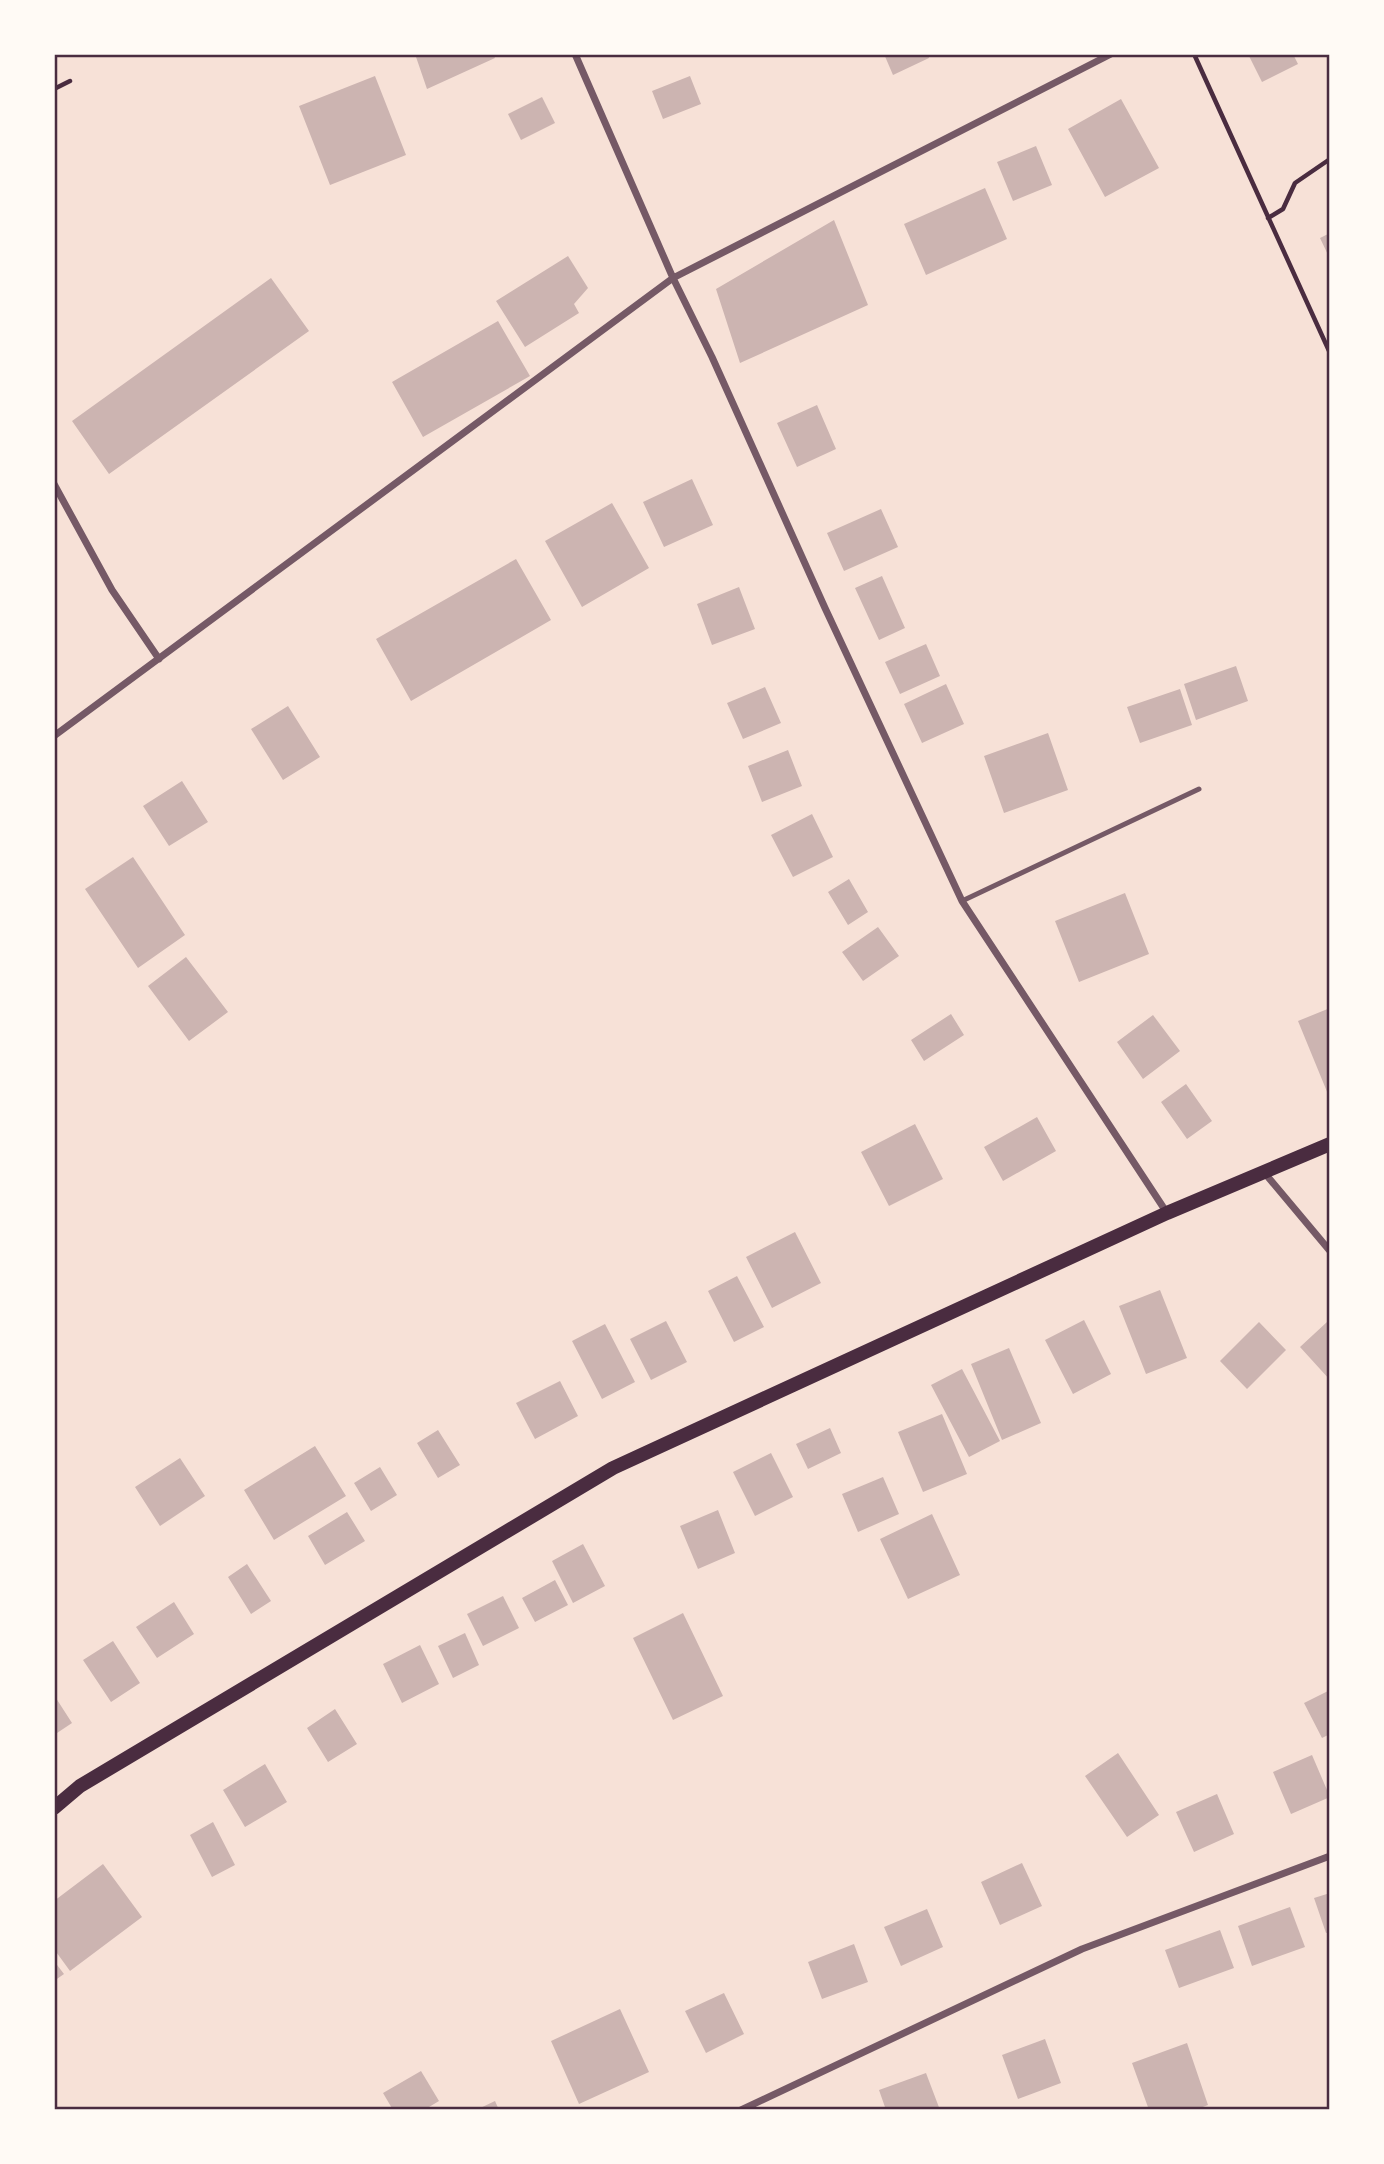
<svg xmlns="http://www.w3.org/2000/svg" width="1384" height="2164" viewBox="0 0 1384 2164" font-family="'DejaVu Sans',sans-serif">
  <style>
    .building { fill: #ccb4b1 }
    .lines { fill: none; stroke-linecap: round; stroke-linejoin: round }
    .path { stroke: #4a2c40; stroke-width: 4.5 }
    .service { stroke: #755966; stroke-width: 5 }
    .minor { stroke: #755966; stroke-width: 7 }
    .secondary { stroke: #4a2c40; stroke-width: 14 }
    .neatline { fill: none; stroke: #4a2c40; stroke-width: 2.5 }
  </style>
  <rect width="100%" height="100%" fill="#f7e1d7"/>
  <path class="building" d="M415,54H493L495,58L427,89Z
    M884,54H928L929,58L893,75Z
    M1248,54H1293L1298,64L1262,82Z
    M375,76L406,155L330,185L299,106Z
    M690,76L701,104L663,119L652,91Z
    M542,97L555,123L521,140L508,114Z
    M1121,99L1159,168L1105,197L1068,129Z
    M1036,146L1052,185L1013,201L997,162Z
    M985,188L1007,239L926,275L904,224Z
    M834,220L868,305L740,363L716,289Z
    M1330,233V259L1320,238Z
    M568,256L588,288L574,304L579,313L525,347L496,301Z
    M271,278L309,331L109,474L72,421Z
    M498,321L530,376L423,437L392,382Z
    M817,405L836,449L797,467L777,423Z
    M692,479L713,525L664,547L643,502Z
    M612,503L649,568L582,607L545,541Z
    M881,509L898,547L844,571L827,533Z
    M516,559L551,620L411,701L376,639Z
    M882,576L905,628L879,640L855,588Z
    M739,587L755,629L712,645L697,604Z
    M926,644L940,676L900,694L885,662Z
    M1236,666L1248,701L1196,720L1184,684Z
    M946,684L964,724L922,743L904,704Z
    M765,687L781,723L743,739L727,703Z
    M1180,689L1192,725L1140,743L1127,707Z
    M288,706L320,757L283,780L251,729Z
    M1048,733L1068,790L1004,813L984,756Z
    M788,750L802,786L762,802L748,766Z
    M182,781L208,822L169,846L143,806Z
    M812,814L833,857L793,877L771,835Z
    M133,857L185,935L138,968L85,889Z
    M849,879L868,912L848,925L828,892Z
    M1125,893L1149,954L1079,982L1055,921Z
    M878,927L899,956L863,981L842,952Z
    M186,957L228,1012L189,1041L148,986Z
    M1330,1008V1099L1298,1021Z
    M951,1014L964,1035L924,1061L911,1040Z
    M1153,1015L1180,1051L1143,1079L1117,1042Z
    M1186,1084L1212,1121L1187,1139L1161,1102Z
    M1037,1117L1056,1151L1003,1181L984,1147Z
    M915,1124L943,1179L889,1206L861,1152Z
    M795,1232L821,1283L772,1308L746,1257Z
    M737,1276L764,1327L734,1342L708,1291Z
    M1160,1290L1187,1358L1146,1374L1119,1306Z
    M1084,1320L1111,1374L1073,1394L1045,1340Z
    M666,1321L687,1362L651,1380L630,1339Z
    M1259,1322L1286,1350L1247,1389L1220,1361Z
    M1327,1322L1330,1325V1380L1300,1347Z
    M605,1324L635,1382L602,1399L572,1341Z
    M1009,1348L1041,1423L1002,1440L971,1364Z
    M962,1369L1000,1441L969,1457L931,1385Z
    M560,1381L578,1416L535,1439L516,1403Z
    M942,1414L967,1474L923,1492L898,1432Z
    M830,1428L841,1453L808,1469L796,1444Z
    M438,1430L460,1465L438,1478L417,1443Z
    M315,1446L346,1496L274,1540L244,1490Z
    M771,1453L793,1497L755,1516L733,1472Z
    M180,1458L205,1496L160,1526L135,1487Z
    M380,1467L397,1495L371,1511L354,1483Z
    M883,1477L899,1514L858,1532L842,1494Z
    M718,1510L735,1553L698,1569L680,1526Z
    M347,1512L365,1541L325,1565L308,1536Z
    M932,1514L960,1575L908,1599L880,1539Z
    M583,1544L605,1586L573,1603L552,1561Z
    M247,1564L271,1601L251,1614L228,1577Z
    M555,1580L568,1605L535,1622L522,1598Z
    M503,1596L519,1628L483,1646L467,1614Z
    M174,1602L194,1634L157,1658L136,1627Z
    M683,1613L723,1696L673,1720L633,1638Z
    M465,1633L479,1665L453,1678L438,1646Z
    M113,1641L140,1683L111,1702L83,1660Z
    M420,1645L439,1684L402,1703L383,1664Z
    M1330,1690V1734L1322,1738L1304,1703Z
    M54,1695L72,1723L54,1735Z
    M335,1709L357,1744L328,1762L307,1728Z
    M1118,1753L1159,1815L1127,1837L1085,1776Z
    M1312,1755L1330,1797L1291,1814L1273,1772Z
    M265,1764L287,1802L245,1827L223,1790Z
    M1217,1794L1234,1834L1194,1852L1176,1812Z
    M213,1822L235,1865L212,1877L190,1835Z
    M1022,1863L1042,1906L1000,1925L981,1882Z
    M103,1864L142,1917L70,1971L54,1949V1901Z
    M1330,1893V1932L1326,1933L1314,1898Z
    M1290,1907L1305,1947L1252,1966L1238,1926Z
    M927,1909L943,1947L901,1966L884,1927Z
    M1220,1930L1234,1968L1179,1988L1165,1950Z
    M854,1944L868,1982L822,1999L808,1962Z
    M54,1961L64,1974L54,1981Z
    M724,1993L744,2034L706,2053L685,2011Z
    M620,2009L649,2072L579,2104L551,2041Z
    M1045,2039L1061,2083L1018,2099L1002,2055Z
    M1187,2043L1208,2105L1195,2110H1149L1132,2063Z
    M421,2071L439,2101L424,2110H393L383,2093Z
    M926,2073L940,2110H886L879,2090Z
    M495,2101L499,2110H476Z"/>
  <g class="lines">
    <path class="path" d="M1194,54L1330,353
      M54,89L70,81
      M1268,218L1283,209L1295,183L1330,159"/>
    <path class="service" d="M962,901L1199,789"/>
    <path class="minor" d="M575,54L673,278L712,357L825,608L962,901L1167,1213
      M54,484L112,590L159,659
      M54,736L673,278L1111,54
      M1263,1171L1330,1251
      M741,2110L1082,1949L1330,1856"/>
    <path class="secondary" d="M54,1808L80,1786L613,1468L1167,1213L1330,1144"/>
  </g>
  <rect width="1384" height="2164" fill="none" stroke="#fffaf5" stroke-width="112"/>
  <rect x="56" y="56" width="1272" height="2052" class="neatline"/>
</svg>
